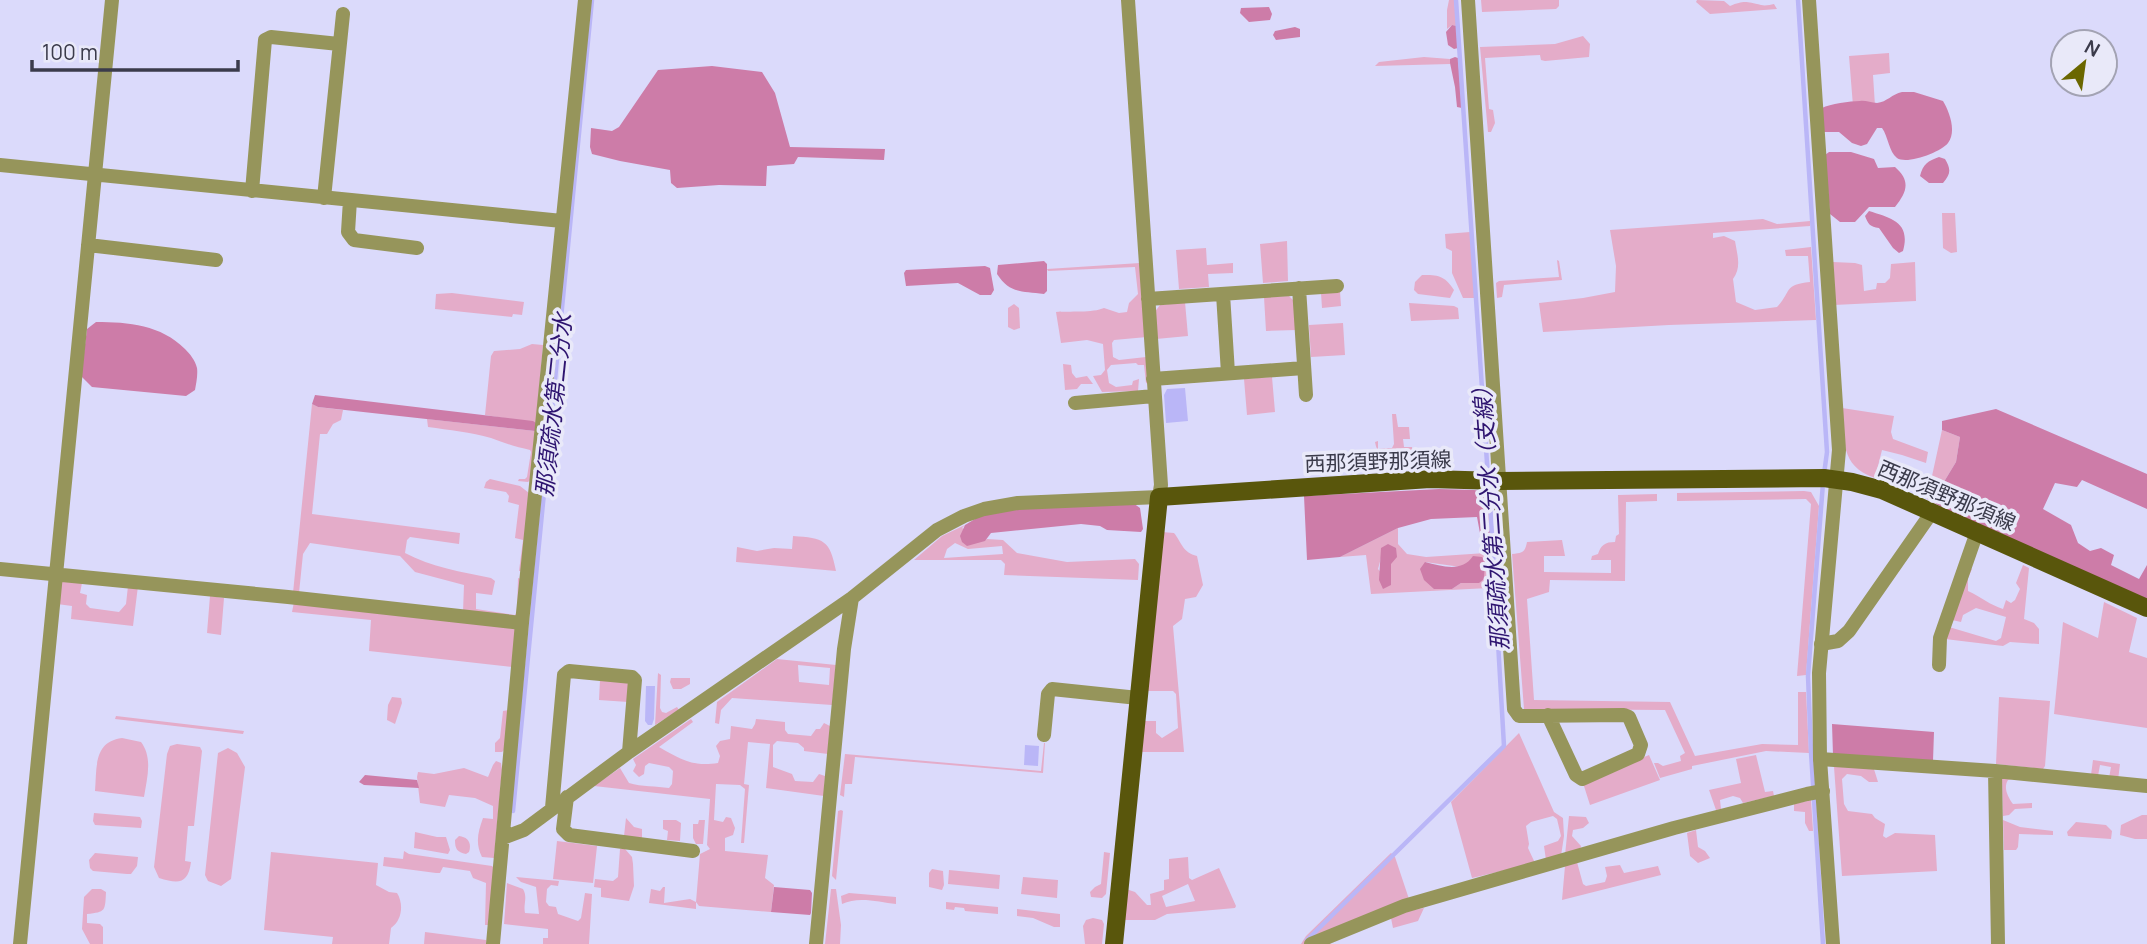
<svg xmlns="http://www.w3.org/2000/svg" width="2147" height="944" viewBox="0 0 2147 944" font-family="Manrope,'Noto Sans JP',sans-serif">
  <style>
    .green { fill: #e4acc9; fill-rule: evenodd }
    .forest { fill: #cd7ca8 }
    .water { fill: #bab6f7 }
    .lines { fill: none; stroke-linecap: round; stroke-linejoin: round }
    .stream { stroke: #bab6f7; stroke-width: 4.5 }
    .minor { stroke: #96955b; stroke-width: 14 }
    .tertiary { stroke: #96955b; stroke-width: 14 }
    .primary { stroke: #59560c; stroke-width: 18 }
    .labels { text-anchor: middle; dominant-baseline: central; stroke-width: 7; stroke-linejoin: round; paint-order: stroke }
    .street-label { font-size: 21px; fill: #3b3b4b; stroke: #e9e9f9 }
    .water-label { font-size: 23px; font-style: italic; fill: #2e1470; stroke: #e9e9f9 }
  </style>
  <rect width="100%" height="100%" fill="#dbdafb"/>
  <path class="green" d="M1449,0H1454L1457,26L1452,25L1447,29V10Z
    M1481,0H1559V6L1556,9L1482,12Z
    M1697,0L1724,1L1730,6C1745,0 1746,2 1761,5C1765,6 1770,5 1774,4L1777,9L1710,14L1696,2Z
    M1583,36L1590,44L1589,57L1545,61L1541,60L1540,55L1485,58L1489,109L1493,110L1495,123L1491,132H1488L1480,47L1555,44Z
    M1889,53L1890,73L1873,75L1875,106H1853L1849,56Z
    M1424,57L1450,59V64L1375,66L1379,62Z
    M1942,213H1955L1957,252L1951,253L1943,248Z
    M1763,219L1777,224L1810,221V226L1713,233V238L1724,236L1735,241C1737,254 1742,267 1733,279L1736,302L1755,310L1777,307C1792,291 1783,285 1810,282L1808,256H1786L1785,250L1811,247L1816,320L1669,325L1543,332L1539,303L1583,298L1615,292L1616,266L1610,230Z
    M1470,232L1475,298H1463L1452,273V251L1446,248L1445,234Z
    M1287,241L1288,281L1263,283L1260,244Z
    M1206,248L1207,265L1233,263V273L1208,274L1209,287L1179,289L1176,250Z
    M1557,260L1559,261L1562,280L1504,285L1502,297L1497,298L1496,283L1499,281L1559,277Z
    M1833,262L1855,263L1862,265L1864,291L1876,289L1877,283H1885L1890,278L1891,264L1915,262L1916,301L1834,305Z
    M1140,263L1147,337L1114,340L1112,343L1113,357L1119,360L1146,357L1149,384L1146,383L1144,365H1138L1136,363L1111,365L1107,370L1109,383L1116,387L1132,385L1133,381L1139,379L1138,391L1102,392L1093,376L1101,375L1105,370L1103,344L1087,340L1061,343L1056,312C1069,311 1093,313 1104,308L1119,313L1127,312L1129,303L1138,294L1135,267L1048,271L1047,269Z
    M1422,275C1438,275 1444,275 1454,290L1450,298L1418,294L1414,290L1415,282Z
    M1340,291L1341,306L1322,308L1321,293Z
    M452,293L524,302L522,315L513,314L512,317L435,309L436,294Z
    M1289,296L1295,302L1296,330L1266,331L1264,297Z
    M1185,302L1188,336L1156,339L1154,313L1160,305Z
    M1409,303L1454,306L1458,308L1459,319L1411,321Z
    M1014,304L1019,308L1020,328L1014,330L1008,327V308Z
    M1343,323L1345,355L1311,357L1309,325Z
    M532,344L543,345L536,423L485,415L491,356L494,351L520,349Z
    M1063,364L1071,365L1072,373L1076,378L1087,376L1093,384H1081L1077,389L1065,390Z
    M1272,377L1275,412L1247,415L1244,379Z
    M312,404L318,407L343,410L341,420L333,424L327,434H320L312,514L460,533L459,544L410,537L407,540L405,553C431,567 462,572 491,578L495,581L492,595L476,593V609L515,615L517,612L518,578L521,579L518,616L463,612L464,585L415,572L400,556L310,543L303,554L299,593H293Z
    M1842,408L1894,416L1891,432L1893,439L1928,452L1926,463L1902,455L1882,450L1875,478C1839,466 1845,439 1842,408Z
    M1392,414H1396L1398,427H1409L1410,439H1403L1404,447H1412V451L1396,452V462C1384,461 1377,454 1375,442L1378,441V449L1392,448L1394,444Z
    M427,419L535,431L531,479L528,482L518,481L519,479H525L527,477L531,452L530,450C516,447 504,443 491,438C471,432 449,430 428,427Z
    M1942,430L1960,437L1956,462L1939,490L1936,504L1927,499Z
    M490,479L520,486L529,493L522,571H519L523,540L515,538L519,505L508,502L509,496L506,492L484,488L486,482Z
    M1804,491L1811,492L1819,506L1806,675L1797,676L1811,504L1806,499L1677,501V493Z
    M1657,494V501L1626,502L1625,581L1550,580L1549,592L1527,599L1534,700L1670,702L1695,756L1762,744L1798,745V692H1806L1809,753L1766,751L1692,766V769L1660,778L1654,763H1658L1663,766L1681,761L1680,756L1685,753L1665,710L1524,709L1512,554C1522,553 1525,553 1527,542L1562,540L1565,556H1544V572L1611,573V560H1591L1592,556L1598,554C1601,545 1605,542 1615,542L1616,536L1619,534L1618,495Z
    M965,525L962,528L984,541L987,539L1003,540L1017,553L1067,562L1135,559L1139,564L1138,580L1004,575L1005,564L1001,560H914L942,536ZM955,543L968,549L1002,546L1003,554L944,558L947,549Z
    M1398,528V544L1407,554L1426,557L1486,553L1489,588L1371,594L1366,555L1340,557ZM1381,558L1391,564V585L1378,569ZM1425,562L1461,567L1467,564L1479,583H1461L1452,589Z
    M1162,532L1174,533C1182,543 1183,553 1197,556L1203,585L1196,597L1185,599L1182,619L1173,626L1184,752H1142L1144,721H1156V733L1162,738L1178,728L1176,694L1173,691H1147Z
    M793,536C824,538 830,540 836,571L736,562L737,547L757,551L774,548L792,549Z
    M2023,565L2029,568L2024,619L2034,623L2039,629V644L2010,642L2003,646L1945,639L1949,627L1996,641L2001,638L2006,617L1976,608L1963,615L1961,622L1952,620L1969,567L1972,569L1968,578V591C1981,597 1990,605 2003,609L2006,600L2011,603L2015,600L2020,589L2016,583Z
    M59,579L82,583L80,593L87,595L86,604L90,608L119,612L126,604L128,586H138L133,626L71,619L72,606L57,604Z
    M210,596L224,598L221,635L207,633Z
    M294,602L511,625L516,629L512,667L369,651L371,620L292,612Z
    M2104,602L2137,618L2129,652L2147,658V728L2054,714L2063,622L2098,638Z
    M777,659L836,665L832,705L732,698L721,710L719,724L715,723L717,702ZM798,665L830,668L829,685L799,682Z
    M658,673L661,675L660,708L662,712L666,713L677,707L679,710L655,725Z
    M671,678H690V684L681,689H673L670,682Z
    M600,680L627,682L630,687L628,702L599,700Z
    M392,697L401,698L402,703L395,724L387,720L388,705Z
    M1999,697L2050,701L2045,766L2043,769L1996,764Z
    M509,710L505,749L502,752H495V743L500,738L503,711Z
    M116,716L244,731L243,734L115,719Z
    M691,719L693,722L659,747C680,759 692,767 718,763L720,756L716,746L720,741L730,739L731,726L752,729L755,724L756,719L785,722V730L788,734L811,736L816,729H820L824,723L830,726L828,754L804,751V748L798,743L777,741L773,745V767L792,774L795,781L813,782L819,774L825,776L824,796L766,788L770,744L748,742L744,784L749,785L744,843H741L745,789L740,785L716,784L714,820L723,822L726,817L731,818L735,828L733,835L725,838V851L768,855L765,878L774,885L771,912L699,906L696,902L700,854L710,849L707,845L710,799L594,786L620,768L629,783C642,787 656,786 669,788L672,784L673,771L669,767L649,763L645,766L644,774L639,777L633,771L636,765L633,759Z
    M1519,733L1554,812L1563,818L1564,836L1561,856L1546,860L1544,846L1558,841L1561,836L1557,819L1553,816L1531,822L1526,826L1529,844L1528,848L1535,863L1472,878L1451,802Z
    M122,738L141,742C153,758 147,778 144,797L95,791C97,768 93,742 122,738Z
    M1044,743H1045L1043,773L855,757L852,784H845L844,797L840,795L845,754L1041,771Z
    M177,744L200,747L202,751L194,826H188L185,861L191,862C188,884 179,884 159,878L154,867L167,754L170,746Z
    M228,748L237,753L245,767L231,879L221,886L208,881L205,875L218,753Z
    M1649,755L1660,780L1590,805L1583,783Z
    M1756,755L1765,792L1773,791L1774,796L1743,803L1740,798L1733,796L1720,800L1721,809L1716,810L1709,790L1741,783L1736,759Z
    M2093,760L2120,764L2118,780L2109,778L2111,767L2100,765L2098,776L2091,775Z
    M496,761L501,763L502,770L494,858L482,857C475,843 478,832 483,818L493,819V806L475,798L449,795L445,807L420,803L417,777L418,772L434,774L464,768L488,777L493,765Z
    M1838,763L1873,766L1878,782H1869L1861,776L1847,774L1842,779L1844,804L1848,811L1872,814L1875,818L1885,824L1883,836L1886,838L1895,833L1935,835L1937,871L1842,876L1834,767Z
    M2002,779H2012L2008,780C2003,788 2008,797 2013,804L2032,803V808L2015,809L2009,815L2003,816Z
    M1811,800L1813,831H1809L1805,823V812L1794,811V804Z
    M841,810L843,811L836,880L832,876L838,811Z
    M94,813L140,817L142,821L141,828L95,825L93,821Z
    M2142,815H2147V839H2135L2120,835L2121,825Z
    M1569,816L1586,817L1589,823L1583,828L1573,830L1572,836L1581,846L1580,850L1565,855Z
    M626,818L634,827L642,829V838L624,836Z
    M663,820H676L681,823L680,841L667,840L668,831L663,829Z
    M699,820H705L703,844H696L693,838V824H698Z
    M2003,820L2020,827L2053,831V835L2019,834L2018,847L2016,850H2004Z
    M2076,822L2106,825L2112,831L2111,839L2068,836L2067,832Z
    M1696,830L1698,847L1705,851L1710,858L1698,863L1690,856L1687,833Z
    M415,832L437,837H446L450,850L448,854L414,848Z
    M459,836C468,837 472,843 469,852L466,854C457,852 455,849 455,840Z
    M557,841L597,846L593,883L553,879Z
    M620,849H625L632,857L633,864L634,886L629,901L601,897V888L594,887L595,879L613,881L618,877Z
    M404,851L409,854L492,866L494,868L488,925H485L486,883L473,878L470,871L443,867L440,873H436L383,866L384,857L403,859Z
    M271,852L378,863L376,885L389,892L397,893C404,904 402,921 391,928L389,944H332L333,937L264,930Z
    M1104,852L1110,853L1106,894L1102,898L1091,897L1090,892L1095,887L1101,884Z
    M95,853L138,857L137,866L131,874H127L93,871L90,868L89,860Z
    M1391,853L1395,857L1410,902L1353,925L1330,944H1301L1306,936Z
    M1188,857L1189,878L1192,880L1219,868L1236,906L1235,908L1167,914L1155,920H1124L1126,889L1135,892L1147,905H1151L1150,894L1164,890V880L1169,879V859ZM1188,884L1195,901L1166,907L1162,896Z
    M1577,862L1583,884L1586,886L1605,882L1607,876L1605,867L1620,865L1624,873L1658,866L1661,875L1562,900L1565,866Z
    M932,869L943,871L944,885L942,890L929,887V873Z
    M949,870L1000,875L999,889L948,884Z
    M516,877L559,881L558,886L551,885L547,889L546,902L549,906L556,907L558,914L578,921L581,918L585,893L592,894L589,944H543V938H548V929L504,924L507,883L523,889C528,898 523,904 525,913L539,914L536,887L521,882Z
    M1023,877L1058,880L1057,898L1021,894Z
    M663,887H665L664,903L690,899L696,902V909L649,903L651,889L660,891Z
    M92,889H101L106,892C105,911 106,912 87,914V923L100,924L103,927V944H90L82,929L84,897Z
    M831,889H836L841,925L840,944H825Z
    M849,893L896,897V904C879,902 858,896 842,904L841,896Z
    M946,902L998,907V914L965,911L964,908L955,907L954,910L946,909Z
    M1424,908L1418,921L1393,928L1391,918L1399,913Z
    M1017,909L1060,914V927H1054L1033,918L1017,916Z
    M1093,918L1102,920L1104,924L1102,944H1085L1083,926L1086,920Z
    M425,932L486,940V944H424Z"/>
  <path class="forest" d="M1269,7L1272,14L1270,20L1249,22L1240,13L1241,8Z
    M1452,25L1457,26L1458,48L1454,49L1448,45L1446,32Z
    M1295,27L1300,29V37L1276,40L1273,35L1275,31Z
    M1455,57L1458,58L1462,108L1457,107L1455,87L1450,63V59Z
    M712,66L762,72L775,93L790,147L885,149L884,160L798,157L794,164L767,166L766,186L719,185L677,188L671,183L670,170L620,161L592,154L590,147L591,128L612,131L619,127L658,70Z
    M1902,92H1914L1943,101C1949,111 1957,131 1948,143C1941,152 1907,165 1897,158C1889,152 1888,136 1882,128H1877L1867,144L1861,146L1852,143L1839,132H1821L1822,108C1830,104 1850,101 1860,101C1865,100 1871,103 1877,103C1887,102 1892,94 1902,92Z
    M1829,152H1851L1874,159L1878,168L1895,167C1911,181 1907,192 1895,207H1869L1855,222H1840L1830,214L1825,155Z
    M1939,157L1945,159C1951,169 1951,174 1943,183H1929L1920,176C1923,164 1928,161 1939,157Z
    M1869,211C1891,218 1911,222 1903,251L1899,253L1893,248L1879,228C1870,227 1868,224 1865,216Z
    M1044,261L1047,264V291L1044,294C1022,291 1010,294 997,274L998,265Z
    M985,266L990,268L994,290L991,295H980L958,283L906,286L904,273L906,270Z
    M96,322C129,322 161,325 185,349C190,354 195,360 197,368C198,375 196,384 195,390L186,396L92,387L81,376L87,329Z
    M315,395L533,421L536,423L535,431L318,407L312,404Z
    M1996,409L2147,474V509L2082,480L2077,487L2055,483L2043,509L2071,525L2078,543L2090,551L2101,548L2114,555L2111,565L2139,579L2147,565V600L1974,524L1936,504L1939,490L1956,462L1960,437L1942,430V421Z
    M1439,489L1474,490L1491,493L1494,545L1487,548L1482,544L1477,517L1431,519L1398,528L1340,557L1307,560L1304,496Z
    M1133,503L1140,508L1143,529L1141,532L1107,530L1100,526L1081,524L991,533L985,541L967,546L962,542L960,536L965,525L980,516L1002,509Z
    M1388,544L1396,548L1397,557L1391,564V585L1383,589L1379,580L1381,548Z
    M1473,556L1482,557L1485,561L1484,579L1479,583H1461L1452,589H1434L1424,580L1420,569L1425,562C1442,566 1462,573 1473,556Z
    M1832,724L1934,732L1933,761L1833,755Z
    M365,775L417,780L419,788L364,785L359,782Z
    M774,887L810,890L812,893L811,913L810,915L771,912Z"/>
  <path class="water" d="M1185,388L1188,421L1166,423L1164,395L1167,389Z
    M646,686H655L654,719L652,725H648L645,721Z
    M1025,745L1039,746L1038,766L1024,765Z"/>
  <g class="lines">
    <path class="stream" d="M1456,0L1488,478
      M1798,0L1827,452L1824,474
      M513,811L592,0
      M1307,940L1504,746L1489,486
      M1823,944L1811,752L1808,676L1823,483"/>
    <path class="minor" d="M1468,0L1514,709L1519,716L1624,715L1629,717L1641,745L1638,754L1582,779L1576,775L1548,715
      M0,165L562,221
      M252,191L265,40L271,37L339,44
      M324,198L343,14
      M350,200L348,232L354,240L417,248
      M88,245L216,260
      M1299,288L1306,395
      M1223,294L1228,373
      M1148,299L1337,286
      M1153,379L1304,368
      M1075,403L1154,396
      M0,569L288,597L522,623
      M1821,644L1838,641L1849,631L1932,512
      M1939,665L1940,638L1977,532
      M1044,735L1048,694L1052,689L1138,698
      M1820,759L1995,771L2147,786
      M1995,771L1998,944
      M567,797L563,829L569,835L693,851
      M552,808L564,675L569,671L632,677L635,680L629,752
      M503,838L524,830L629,752L852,598L937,530L964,516L984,509L1018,503L1159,497L1161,485L1128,0
      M20,944L112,0
      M493,944L522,623L585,0
      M816,944L844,649L852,598
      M1311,944L1404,906L1674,828L1807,794L1823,791"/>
    <path class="tertiary" d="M1809,0L1839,450L1819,673L1820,759L1833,944"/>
    <path class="primary" d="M1114,944L1159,497L1430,479L1499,481L1824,478L1852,482L1882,490L2147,608"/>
  </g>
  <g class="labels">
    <g class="street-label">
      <text transform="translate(1378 461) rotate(-2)">西那須野那須線</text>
      <text transform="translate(1947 495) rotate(23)">西那須野那須線</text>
    </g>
    <g class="water-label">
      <text transform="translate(553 405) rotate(-84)">那須疏水第二分水</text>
      <text transform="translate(1490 513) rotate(-94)">那須疏水第二分水（支線）</text>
    </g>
  </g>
  <g transform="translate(2084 63) rotate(29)"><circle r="33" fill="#e9e9f9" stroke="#a3a3b3" stroke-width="2"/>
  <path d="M0-5L12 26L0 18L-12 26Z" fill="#6b6700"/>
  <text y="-10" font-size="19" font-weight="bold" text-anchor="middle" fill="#3b3b4b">N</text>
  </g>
  <path d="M32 60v10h206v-10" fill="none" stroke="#3b3b4b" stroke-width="3.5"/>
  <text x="42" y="60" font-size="21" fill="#3b3b4b" stroke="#e9e9f9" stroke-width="5" paint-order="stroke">100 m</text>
</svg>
